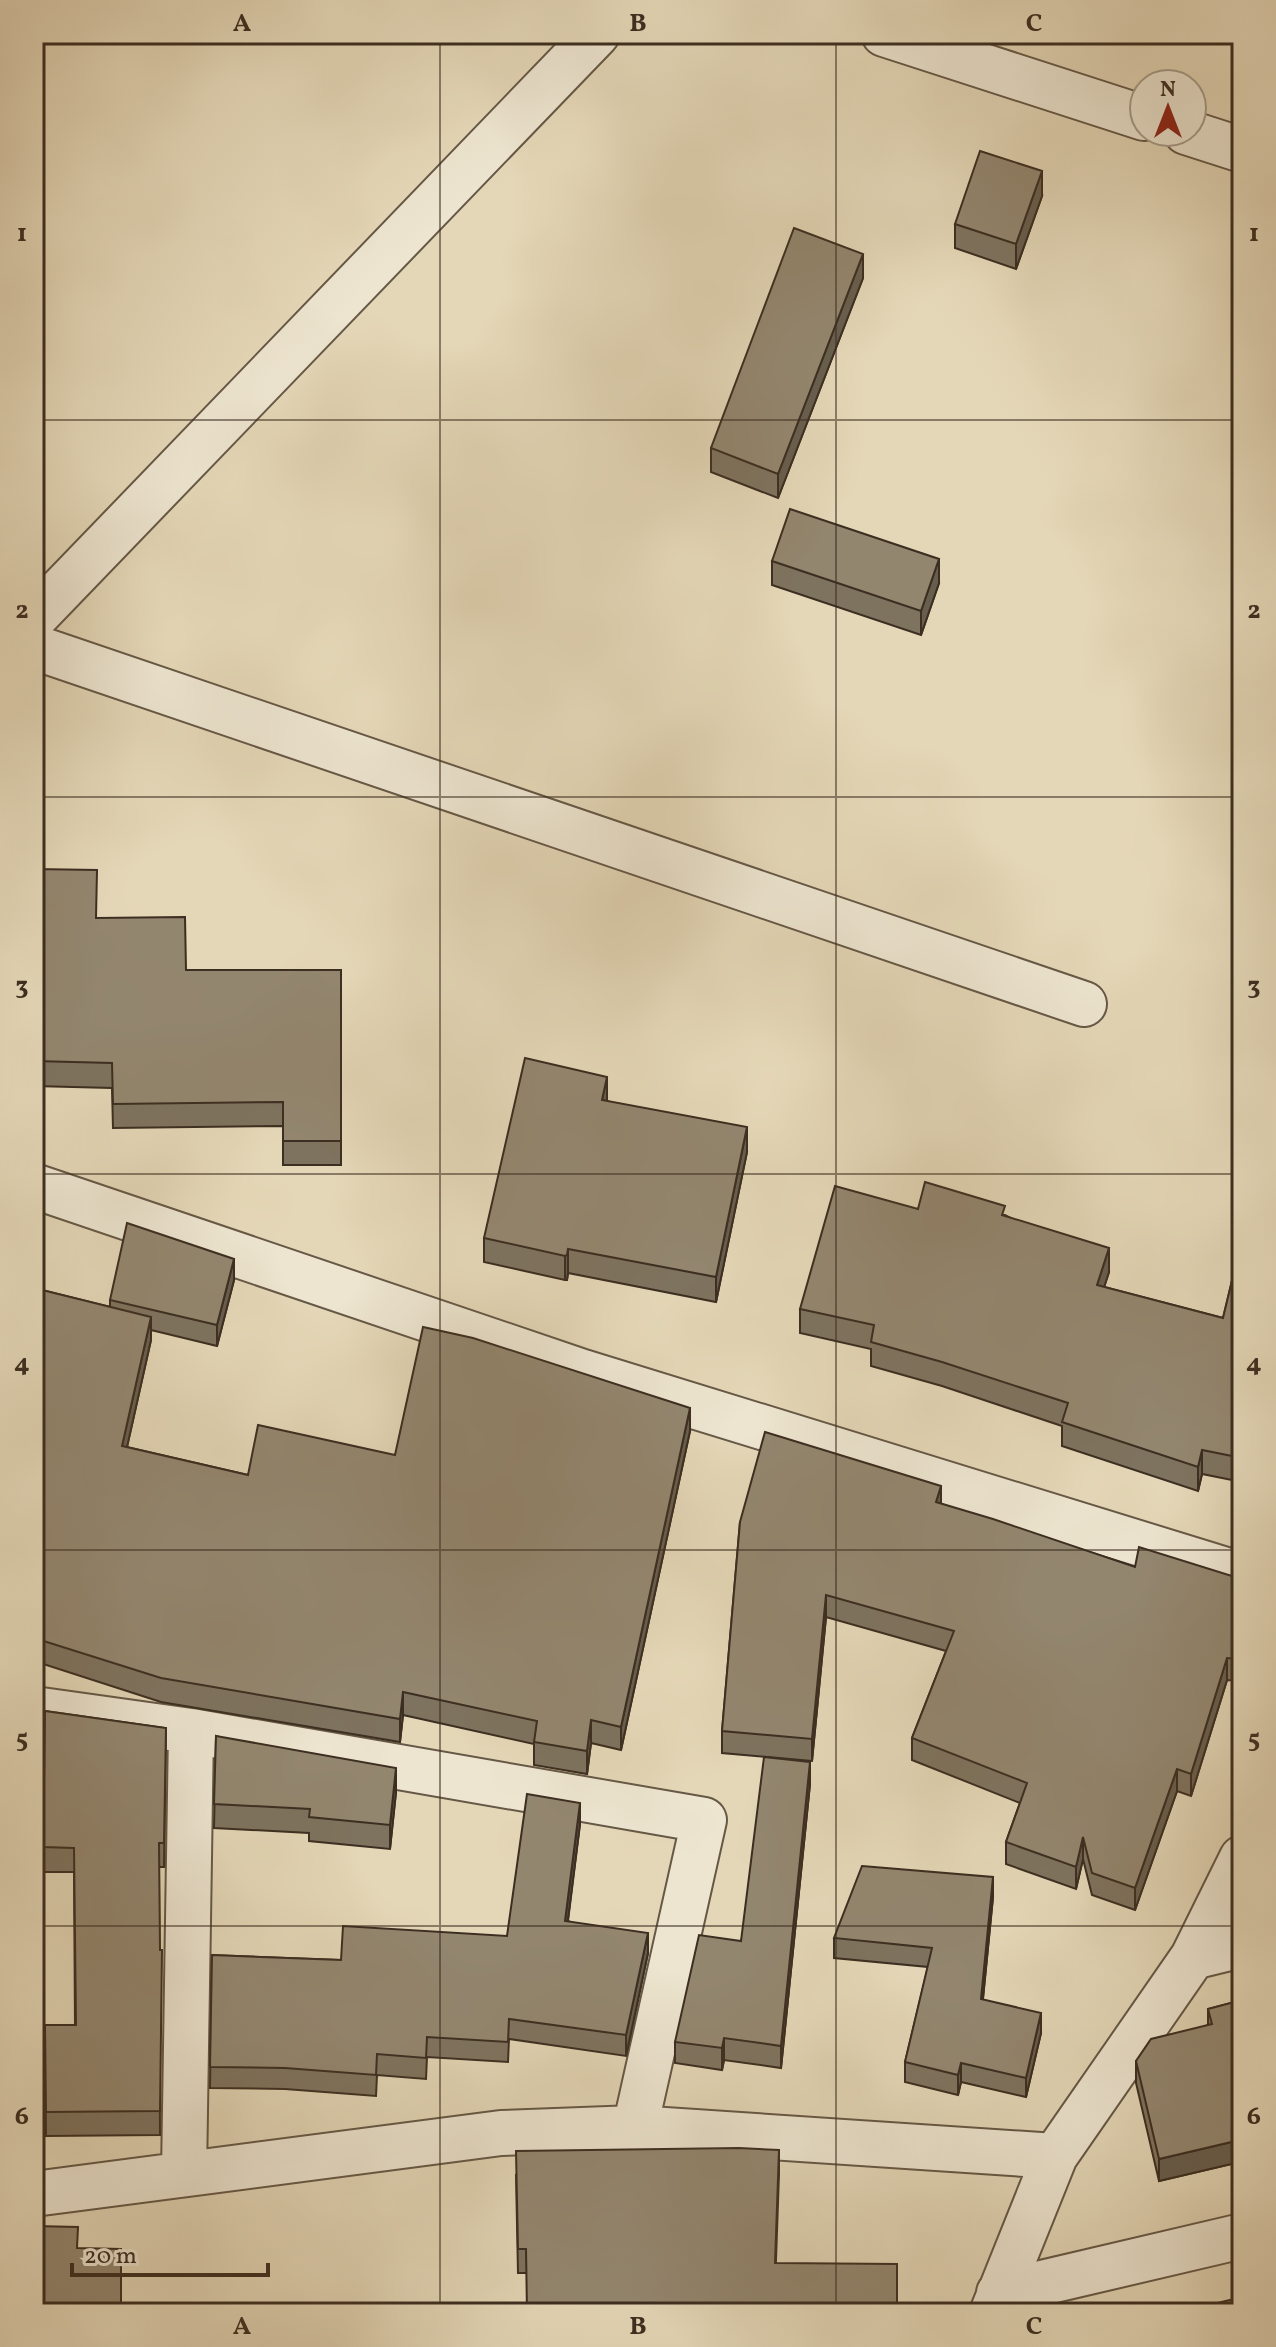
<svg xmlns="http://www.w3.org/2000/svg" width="1276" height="2347" viewBox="0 0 1276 2347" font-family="Vollkorn,serif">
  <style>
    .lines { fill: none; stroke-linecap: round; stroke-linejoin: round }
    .minor-casing { stroke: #665846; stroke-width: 48 }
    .minor { stroke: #ede5d0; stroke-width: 44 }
    .wall { fill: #7e735f; stroke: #3c2e21; stroke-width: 2 }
    .shaded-wall { fill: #675e4e; stroke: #3c2e21; stroke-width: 2 }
    .building { fill: #93866f; stroke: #3c2e21; stroke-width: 2 }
    .grid { fill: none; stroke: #3c2e21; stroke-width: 2; stroke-opacity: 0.55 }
    .neatline { fill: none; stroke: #3c2e21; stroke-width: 3 }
    .grid-label { font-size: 26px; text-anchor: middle; font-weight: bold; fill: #3c2e21 }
  </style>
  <rect width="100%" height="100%" fill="#e4d7b7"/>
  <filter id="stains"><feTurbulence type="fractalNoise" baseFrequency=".0025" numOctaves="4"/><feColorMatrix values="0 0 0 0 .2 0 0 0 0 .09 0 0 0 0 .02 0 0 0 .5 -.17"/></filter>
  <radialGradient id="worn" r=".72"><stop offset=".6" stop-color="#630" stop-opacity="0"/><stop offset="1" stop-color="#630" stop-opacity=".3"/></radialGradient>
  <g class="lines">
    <g class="minor-casing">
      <path id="minor" d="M884,34L1144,118
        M1186,132L1242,150
        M34,618L597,34
        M34,647L1084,1004
        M34,1186L583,1372L1242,1575
        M34,1709L191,1731L704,1820L635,2128
        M1193,1957L1242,1945
        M184,2174L191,1731
        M34,2194L501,2133L635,2128L1055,2156
        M999,2293L1242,2236
        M992,2313L1055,2156L1193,1957L1242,1858"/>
    </g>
    <use href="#minor" class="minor"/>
  </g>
  <path class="wall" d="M1042,196L1016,269L955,248V224Z
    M863,278L778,498L711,472V448Z
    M772,561L939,583L921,635L772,585Z
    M34,869L97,918L186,970H341V1165H283V1126L113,1128L112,1088L34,1086Z
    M607,1101L747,1152L716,1302L568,1273L567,1280H565L484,1262V1238Z
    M918,1209L1005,1215L1109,1272L1104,1287L1223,1318L1242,1239V1482L1202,1474L1198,1491L1062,1446V1426L942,1386L871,1366V1349L800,1333V1309Z
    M234,1280L217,1346L151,1330V1340L127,1447L248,1475L395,1455L690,1431L621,1750L591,1743L587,1774L534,1765V1744L403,1715L400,1742L161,1702L34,1661V1288L110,1307V1300Z
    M941,1504L1135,1567L1242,1577L1238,1681L1227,1680L1191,1796L1177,1791L1135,1910L1092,1895L1083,1859L1076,1889L1006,1864V1842L1020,1803L912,1760V1738L946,1651L826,1617L812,1761L722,1753V1731L740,1522Z
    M45,1711L166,1728L164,1867H159L160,2135L46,2136L45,2025H75L74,1872H43Z
    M216,1736L396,1792L390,1849L309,1841V1833L214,1828Z
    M810,1784L781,2068L724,2060L722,2070L675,2063V2042L741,1941Z
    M580,1824L568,1921L648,1953L626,2056L509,2039L508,2062L427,2057L426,2079L377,2075L376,2096L285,2089L210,2088L212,1955L341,1960L507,1936Z
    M993,1897L983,1999L1041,2033L1026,2097L961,2082L958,2095L905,2082V2062L928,1967L834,1958V1938Z
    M1242,2000V2168L1240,2162L1159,2181L1136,2083V2061L1208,2025V2009Z
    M779,2174L526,2273H518L516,2175Z"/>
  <path class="shaded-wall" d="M1042,171V196L1016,269V244Z
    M863,254V278L778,498V474Z
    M939,559V583L921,635V611Z
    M607,1077V1101L602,1100Z
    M747,1127V1152L716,1302V1277Z
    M1109,1248V1272L1097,1309V1285Z
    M568,1249V1273L567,1280H565V1256Z
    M234,1259V1280L217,1346V1325Z
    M151,1317V1340L122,1469V1446Z
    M690,1408V1431L621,1750V1727Z
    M1202,1450V1474L1198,1491V1467Z
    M941,1486V1508L936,1502Z
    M826,1595V1617L812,1761V1739Z
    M1242,1631V1653L1238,1681V1659Z
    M1227,1658V1680L1191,1796V1774Z
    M403,1692V1715L400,1742V1719Z
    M591,1720V1743L587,1774V1751Z
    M810,1762V1784L781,2068V2046Z
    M396,1768V1792L390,1849V1825Z
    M1177,1769V1791L1135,1910V1888Z
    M580,1803V1824L565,1942V1921Z
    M1083,1837V1859L1076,1889V1867Z
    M993,1877V1897L981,2018V1999Z
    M648,1933V1953L626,2056V2035Z
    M1041,2013V2033L1026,2097V2078Z
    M724,2038V2060L722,2070V2048Z
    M961,2063V2082L958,2095V2075Z
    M1240,2140V2162L1159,2181V2159Z
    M779,2150V2174L775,2288V2263Z"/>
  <path class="building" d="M980,151L1042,171L1016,244L955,224Z
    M794,228L863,254L778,474L711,448Z
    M790,509L939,559L921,611L772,561Z
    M34,869L97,870L96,918L185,917L186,970H341V1141H283V1102L113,1104L112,1063L34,1061Z
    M525,1058L607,1077L602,1100L747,1127L716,1277L568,1249L567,1255L565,1256L484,1238Z
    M925,1182L1005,1206L1002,1215L1109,1248L1097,1285L1223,1318L1242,1239V1458L1202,1450L1198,1467L1062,1422L1068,1403L942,1362L871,1342L874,1325L800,1309L835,1186L918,1209Z
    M127,1223L234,1259L217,1325L110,1300Z
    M34,1288L151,1317L122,1446L248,1475L258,1425L395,1455L423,1327L473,1338L690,1408L621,1727L591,1720L587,1751L534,1742L537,1721L403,1692L400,1719L161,1678L34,1638Z
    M765,1432L941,1486L936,1502L993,1519L1135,1567L1139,1547L1235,1577H1242V1631L1238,1659L1227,1658L1191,1774L1177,1769L1135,1888L1092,1873L1083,1837L1076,1867L1006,1842L1027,1783L912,1738L954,1631L826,1595L812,1739L722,1731L740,1522Z
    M45,1711L166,1728L164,1843H159L160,1950H162L160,2111L46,2112L45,2025H76L74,1848L43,1847Z
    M216,1736L396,1768L390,1825L309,1817L310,1809L214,1804Z
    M764,1757L810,1762L781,2046L724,2038L722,2048L675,2042L699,1935L741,1941Z
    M527,1794L580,1803L565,1921L648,1933L626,2035L509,2019L508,2042L427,2037L426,2058L377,2054L376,2075L285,2068L210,2067L212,1955L341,1960L343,1926L507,1936Z
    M862,1866L993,1877L981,1999L1041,2013L1026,2078L961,2063L958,2075L905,2062L932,1948L834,1938Z
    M1242,2000V2146L1240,2140L1159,2159L1136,2061L1151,2039L1212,2024L1208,2009Z
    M739,2148L779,2150L775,2263L897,2264V2313H527L526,2249H518L516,2151Z
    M34,2226L78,2227L77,2248L121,2249V2313H34Z
    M1242,2297V2313H1176Z"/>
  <path class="grid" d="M440,34V2313M836,34V2313M34,420H1242M34,797H1242M34,1174H1242M34,1550H1242M34,1926H1242"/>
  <rect width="1276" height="2347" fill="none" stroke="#e4d7b7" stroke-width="88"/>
  <g transform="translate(1168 108)"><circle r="38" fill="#ede5d0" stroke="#a69c8a" stroke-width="2"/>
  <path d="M0-6L14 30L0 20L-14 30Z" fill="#8f2418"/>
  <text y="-12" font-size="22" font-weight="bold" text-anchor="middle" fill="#3c2e21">N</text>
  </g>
  <path d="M72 2263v12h196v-12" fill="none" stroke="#3c2e21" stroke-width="4"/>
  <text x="84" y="2263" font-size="24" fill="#3c2e21" stroke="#ede5d0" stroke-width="6" paint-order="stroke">20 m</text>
  <rect x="44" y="44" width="1188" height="2259" class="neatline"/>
  <g class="grid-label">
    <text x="242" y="31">A</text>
    <text x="638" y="31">B</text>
    <text x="1034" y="31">C</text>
    <text x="22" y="241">1</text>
    <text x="1254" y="241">1</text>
    <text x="22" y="618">2</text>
    <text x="1254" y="618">2</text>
    <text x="22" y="994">3</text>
    <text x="1254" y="994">3</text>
    <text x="22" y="1371">4</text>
    <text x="1254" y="1371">4</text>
    <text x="22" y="1747">5</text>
    <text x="1254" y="1747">5</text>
    <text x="22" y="2124">6</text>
    <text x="1254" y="2124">6</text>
    <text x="242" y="2334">A</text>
    <text x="638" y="2334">B</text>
    <text x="1034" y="2334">C</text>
  </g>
  <rect width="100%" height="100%" filter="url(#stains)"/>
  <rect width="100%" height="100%" fill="url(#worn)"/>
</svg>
